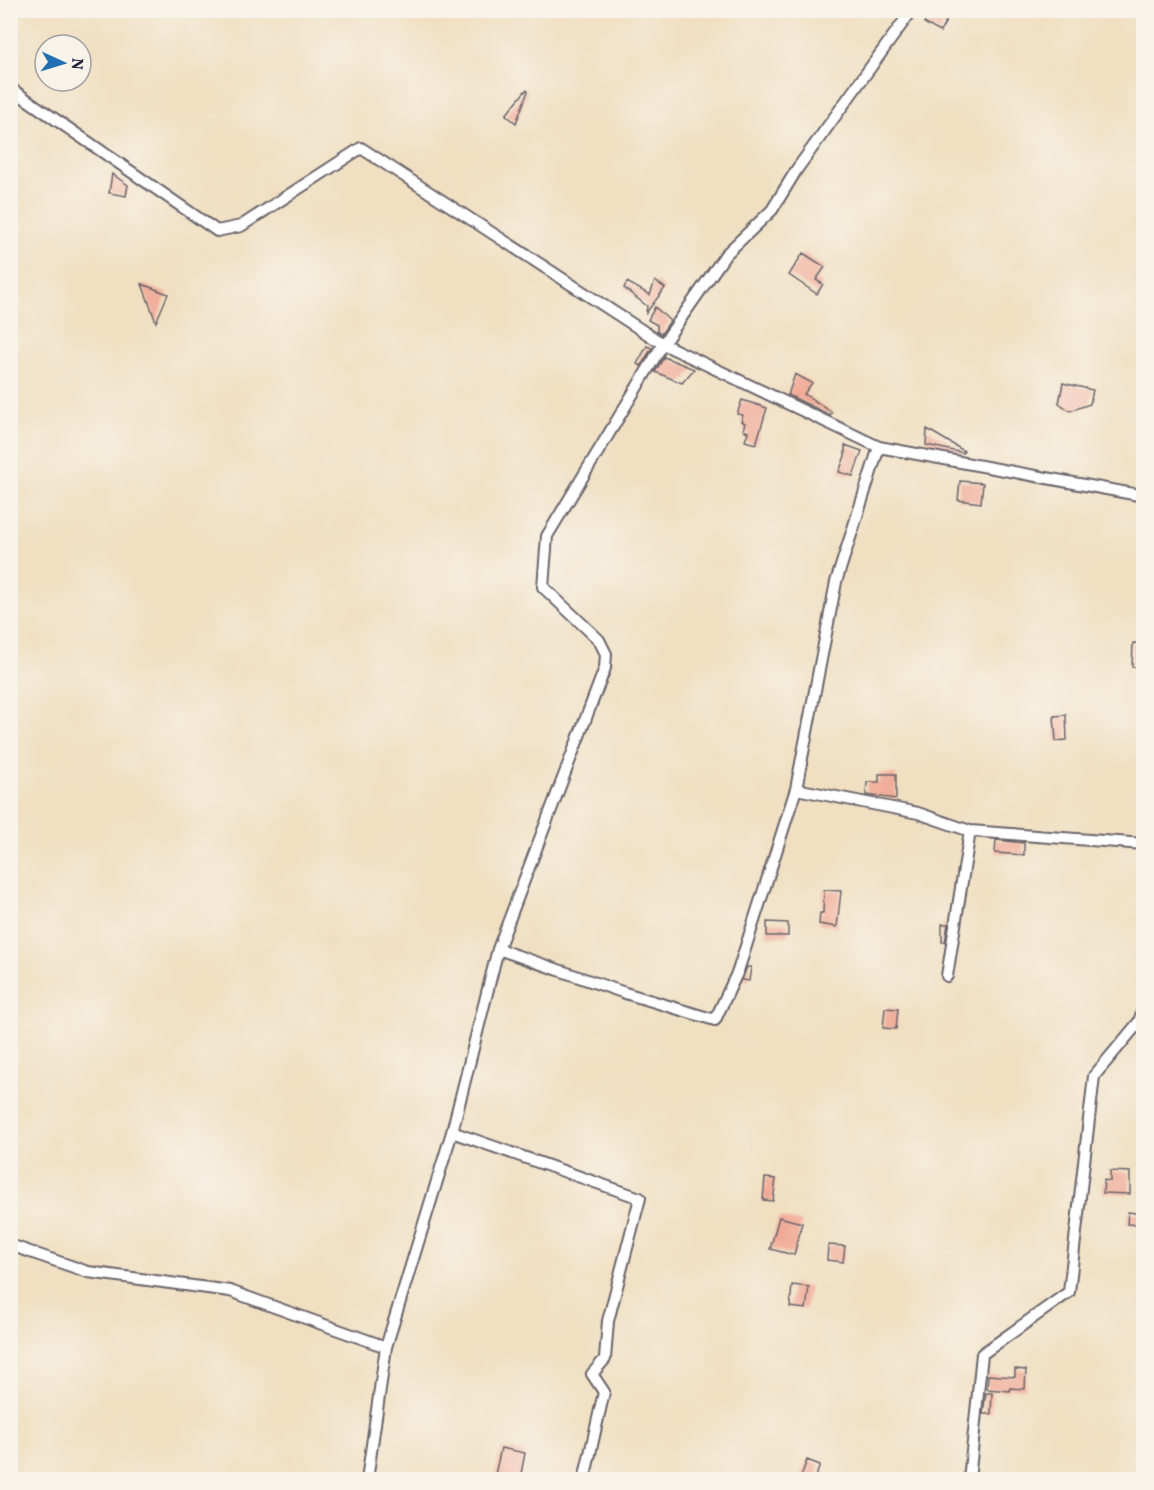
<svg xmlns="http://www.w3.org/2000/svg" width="1154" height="1490" viewBox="0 0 1154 1490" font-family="Vollkorn,serif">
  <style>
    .building { fill: #f1aa97 }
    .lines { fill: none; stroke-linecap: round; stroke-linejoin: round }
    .street-casing { stroke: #6a646a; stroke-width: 14 }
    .street { stroke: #fff; stroke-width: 10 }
  </style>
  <rect width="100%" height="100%" fill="#f7f3e8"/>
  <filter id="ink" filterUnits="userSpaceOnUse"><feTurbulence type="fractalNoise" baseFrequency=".0167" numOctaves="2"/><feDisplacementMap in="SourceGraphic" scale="12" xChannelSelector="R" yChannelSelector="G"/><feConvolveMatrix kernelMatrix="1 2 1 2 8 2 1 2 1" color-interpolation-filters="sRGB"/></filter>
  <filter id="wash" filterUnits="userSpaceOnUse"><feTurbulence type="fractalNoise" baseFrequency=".008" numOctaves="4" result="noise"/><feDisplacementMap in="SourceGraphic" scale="24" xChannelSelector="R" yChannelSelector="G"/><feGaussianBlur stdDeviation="1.35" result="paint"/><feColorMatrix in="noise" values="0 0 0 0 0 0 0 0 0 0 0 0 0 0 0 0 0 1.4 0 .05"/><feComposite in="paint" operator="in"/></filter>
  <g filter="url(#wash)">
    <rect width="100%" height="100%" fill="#f0dfc1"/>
    <g id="blocks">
      <path class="building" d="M931,10H952L940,32L924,23Z
        M526,90L528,91L516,123L506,115Z
        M112,174L128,185L126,196L109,193Z
        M803,253L825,267L816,280L823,284L817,294L789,275Z
        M655,281L665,288L646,313L647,306L624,288L627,282L650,295Z
        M142,284L168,294L156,322Z
        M655,307L670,321L661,334L657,331V325L648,320Z
        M647,346L652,348L641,366L637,364Z
        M664,357L694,369L682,383L655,372Z
        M795,374L812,383L804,394L832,412L830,415L788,395Z
        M1063,383L1093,390L1090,404L1070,411L1059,403Z
        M742,400L767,408L756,444L745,441L748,432L743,430L745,423L741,421L743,415L737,414Z
        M927,429L964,451L963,453L926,445Z
        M845,445L862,451L853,476L839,472L845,456Z
        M960,481L983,483L981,503L958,500Z
        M1133,643L1143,644V667H1132Z
        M1066,715L1067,740L1056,741L1054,716Z
        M879,774H896V799L866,795L867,782H879Z
        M996,840L1024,843V855L995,853Z
        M824,890L841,891L837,927L819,924L820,913H823Z
        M767,922L788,923V936H767Z
        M942,924H948L945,942H942Z
        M747,967H751L749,981L742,980Z
        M885,1008L898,1009L896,1029L883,1028Z
        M1110,1171L1130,1172V1194L1103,1193L1104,1180L1110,1181Z
        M765,1178L776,1179L773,1201L763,1200Z
        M1128,1212L1143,1214V1225L1127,1224Z
        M779,1217L802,1223L794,1255L770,1249Z
        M828,1245L845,1246L843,1262L827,1260Z
        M792,1285L809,1287L806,1309L790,1307Z
        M1015,1369L1026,1370L1025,1389L1010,1388V1391L987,1389L988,1375L1015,1377Z
        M986,1393H992L991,1414H983Z
        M501,1448L525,1453L520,1479H494Z
        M807,1460L820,1465L815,1479H800Z"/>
    </g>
  </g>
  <g filter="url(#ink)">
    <use href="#blocks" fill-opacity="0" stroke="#6a646a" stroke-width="1.5"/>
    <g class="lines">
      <g class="street-casing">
        <path id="street" d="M10,88L217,231L241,226L361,148L663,344L879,447L1144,496
          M796,789L836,582L879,447
          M498,949L605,668L606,654L599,640L543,587L547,536L663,344L726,254L772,210L797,169L912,10
          M947,976L970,831
          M452,1132L640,1198L608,1321L605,1359L592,1374L604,1392L584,1480
          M10,1245L88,1272L230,1291L386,1347
          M367,1480L386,1347L452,1132L498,949L625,993L715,1020L738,971L796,789L918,813L970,831L1144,844
          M969,1480L982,1354L1069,1292L1094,1076L1139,1022L1144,1006"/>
      </g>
      <use href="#street" class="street"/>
    </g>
  </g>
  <rect width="1154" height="1490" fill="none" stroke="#f7f3e8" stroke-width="36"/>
  <g transform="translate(63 63) rotate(94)"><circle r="28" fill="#f7f3e8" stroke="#a29fa3" stroke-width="1.5"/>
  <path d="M0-4.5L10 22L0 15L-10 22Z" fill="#1f6fb2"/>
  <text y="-9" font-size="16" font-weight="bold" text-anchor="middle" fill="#22223b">N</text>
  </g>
</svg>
